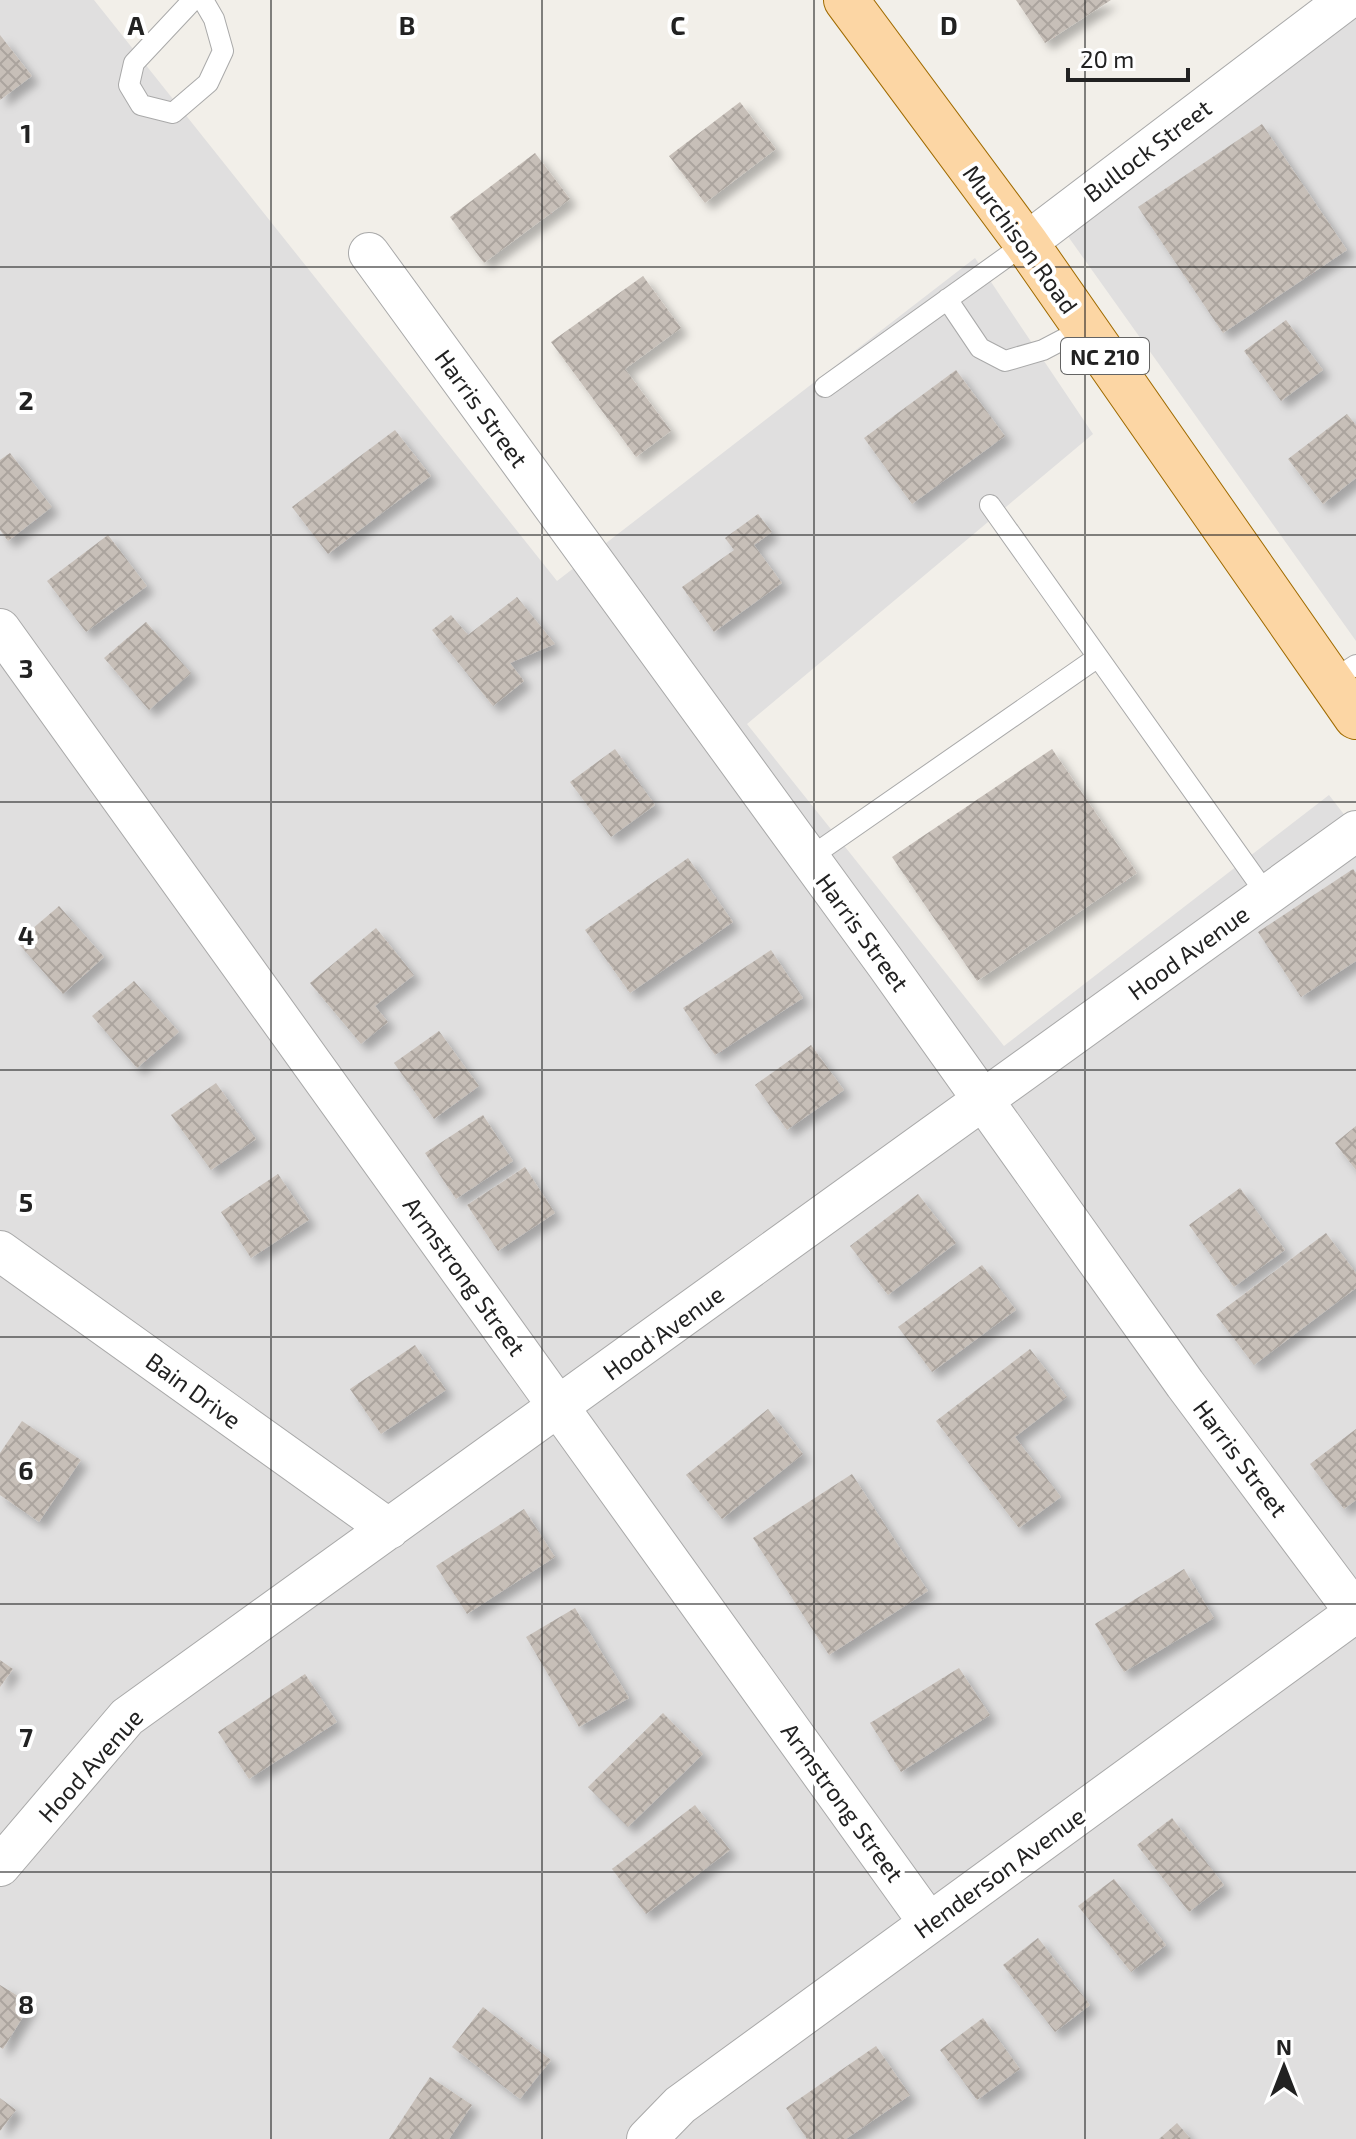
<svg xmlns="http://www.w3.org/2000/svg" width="1356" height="2139" viewBox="0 0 1356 2139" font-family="'Exo 2',sans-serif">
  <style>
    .residential { fill: #e0dfdf }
    .building { fill: url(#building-cross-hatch); filter: url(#shadow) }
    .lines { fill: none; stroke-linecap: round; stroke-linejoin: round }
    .lane-casing { stroke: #a9a9a9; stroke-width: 22 }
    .street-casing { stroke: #a9a9a9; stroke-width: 42 }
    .primary-casing { stroke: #a06b00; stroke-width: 46 }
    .lane { stroke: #fff; stroke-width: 20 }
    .street { stroke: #fff; stroke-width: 40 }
    .primary { stroke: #fcd6a4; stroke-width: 44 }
    .grid { fill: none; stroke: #222; stroke-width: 2; stroke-opacity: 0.55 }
    .labels { text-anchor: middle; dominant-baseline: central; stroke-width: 8; stroke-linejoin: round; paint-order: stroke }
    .shield { fill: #fff; stroke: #646464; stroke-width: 2 }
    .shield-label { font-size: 22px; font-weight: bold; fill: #222 }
    .street-label { font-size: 24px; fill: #222; stroke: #fff }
    .grid-label { font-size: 26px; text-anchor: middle; font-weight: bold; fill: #222; stroke: #fff; stroke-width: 8; stroke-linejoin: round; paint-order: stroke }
  </style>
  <defs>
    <pattern id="building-cross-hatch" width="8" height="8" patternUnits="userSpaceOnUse" patternTransform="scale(2)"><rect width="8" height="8" fill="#c7bfb8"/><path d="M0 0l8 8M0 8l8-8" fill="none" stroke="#aba49e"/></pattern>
    <filter id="shadow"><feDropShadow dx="7" dy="7" stdDeviation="4" flood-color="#0004"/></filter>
  </defs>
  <rect width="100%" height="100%" fill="#f2efe9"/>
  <path class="residential" d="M0,0H94L557,581L975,258L1093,434L747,724L1004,1046L1329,795L1356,830V2139H0Z
    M1356,18V641L1067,235Z"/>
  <path class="building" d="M1016,0H1111L1045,43Z
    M0,35L32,76L0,100Z
    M740,102L776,149L705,203L669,156Z
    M1262,124L1347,250L1223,333L1138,207Z
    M535,153L570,199L484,263L450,217Z
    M643,276L681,328L625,369L671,431L636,457L551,342Z
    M1286,320L1323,370L1281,401L1244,351Z
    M956,370L1005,436L912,504L864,438Z
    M1347,414L1356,425V478L1323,504L1288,459Z
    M395,430L431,476L328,554L292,507Z
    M10,453L52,507L8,541L0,530V460Z
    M758,514L772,532L754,545L782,583L714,632L682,587L734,550L725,538Z
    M108,535L147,586L86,632L47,581Z
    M517,597L555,644L510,663L524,681L493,706L432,630L451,615L468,635Z
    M146,622L191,673L149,710L104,658Z
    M615,749L655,805L611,837L570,782Z
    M1052,749L1137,873L977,981L892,857Z
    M688,858L733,922L630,993L585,930Z
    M1353,869L1356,873V961L1301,997L1258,932Z
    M59,906L104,957L63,994L17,942Z
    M376,928L414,975L375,1006L388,1022L361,1044L310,983Z
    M771,950L803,998L715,1055L683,1008Z
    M134,981L179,1032L137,1068L92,1016Z
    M439,1031L479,1086L434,1119L394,1063Z
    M811,1045L844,1090L787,1130L755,1085Z
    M216,1083L256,1139L211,1170L171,1115Z
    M483,1115L513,1161L456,1199L425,1153Z
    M1356,1126V1170L1335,1143Z
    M525,1167L555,1213L498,1251L467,1205Z
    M278,1174L309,1220L251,1258L221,1212Z
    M1240,1188L1285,1250L1234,1287L1189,1225Z
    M918,1194L956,1243L888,1295L850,1246Z
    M1326,1233L1356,1273V1288L1254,1365L1216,1315Z
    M982,1265L1016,1310L932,1372L898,1327Z
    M415,1345L446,1390L381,1434L350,1389Z
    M1030,1349L1067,1397L1015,1437L1061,1497L1019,1528L936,1421Z
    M768,1409L803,1454L722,1519L686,1475Z
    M22,1421L81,1460L39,1522L0,1495V1453Z
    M1356,1429V1500L1344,1509L1310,1464Z
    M852,1474L928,1591L829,1655L753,1538Z
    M524,1509L555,1557L467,1614L436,1566Z
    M1184,1569L1214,1618L1124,1672L1095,1624Z
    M575,1608L629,1698L579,1727L526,1637Z
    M0,1660L13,1669L0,1687Z
    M959,1668L990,1715L901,1772L870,1723Z
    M305,1674L337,1722L249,1779L218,1732Z
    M663,1713L703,1754L628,1827L588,1787Z
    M695,1805L730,1850L646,1914L612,1869Z
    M1172,1818L1224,1885L1189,1912L1137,1845Z
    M1114,1879L1166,1945L1131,1972L1078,1906Z
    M1038,1938L1090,2005L1055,2032L1003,1965Z
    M0,1985L31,2004L3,2049L0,2047Z
    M483,2007L551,2060L520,2099L452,2047Z
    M983,2018L1020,2069L977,2100L940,2050Z
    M876,2046L910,2095L846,2139H807L786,2108Z
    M430,2077L472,2105L449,2139H389Z
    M0,2098L16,2110L0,2131Z
    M1177,2123L1191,2139H1159Z"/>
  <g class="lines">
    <g class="lane-casing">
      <path id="lane" d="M193,0L134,63L129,85L141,105L173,113L208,83L223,51L214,19L203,0
        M947,299L980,348L1005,361L1043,350L1085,328
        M825,387L1026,243
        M990,505L1267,895
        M1331,681L1356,665
        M809,858L1098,657"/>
    </g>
    <g class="street-casing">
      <path id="street" d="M1026,243L1346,0
        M369,253L887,965L1185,1384L1356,1613
        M0,629L929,1923
        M0,1251L389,1529
        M0,1866L127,1717L1356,831
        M647,2139L680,2105L1356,1612"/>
    </g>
    <g class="primary-casing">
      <path id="primary" d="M846,0L1026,243L1356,717"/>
    </g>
    <use href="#lane" class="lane"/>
    <use href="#street" class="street"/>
    <use href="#primary" class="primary"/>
  </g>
  <path class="grid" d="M271,0V2139M542,0V2139M814,0V2139M1085,0V2139M0,267H1356M0,535H1356M0,802H1356M0,1070H1356M0,1337H1356M0,1604H1356M0,1872H1356"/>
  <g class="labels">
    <rect class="shield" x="1061" y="338" width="88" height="36" rx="6"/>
    <g class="shield-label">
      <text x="1105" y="356">NC 210</text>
    </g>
    <g class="street-label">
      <text transform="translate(1147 150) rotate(-37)">Bullock Street</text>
      <text transform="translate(1021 239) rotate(54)">Murchison Road</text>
      <text transform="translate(482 408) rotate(54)">Harris Street</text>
      <text transform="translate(863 932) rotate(54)">Harris Street</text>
      <text transform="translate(1188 952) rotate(-36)">Hood Avenue</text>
      <text transform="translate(465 1276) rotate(54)">Armstrong Street</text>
      <text transform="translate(663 1332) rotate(-36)">Hood Avenue</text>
      <text transform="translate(194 1390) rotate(36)">Bain Drive</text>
      <text transform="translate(1241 1458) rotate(53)">Harris Street</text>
      <text transform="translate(90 1765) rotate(-48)">Hood Avenue</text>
      <text transform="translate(843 1802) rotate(54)">Armstrong Street</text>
      <text transform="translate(999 1872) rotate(-36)">Henderson Avenue</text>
    </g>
  </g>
  <g class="grid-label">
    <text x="136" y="35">A</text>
    <text x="407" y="35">B</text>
    <text x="678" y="35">C</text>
    <text x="949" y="35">D</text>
    <text x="26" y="143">1</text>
    <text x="26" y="410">2</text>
    <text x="26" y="678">3</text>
    <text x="26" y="945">4</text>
    <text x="26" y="1212">5</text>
    <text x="26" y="1480">6</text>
    <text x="26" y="1747">7</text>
    <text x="26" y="2014">8</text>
  </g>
  <g transform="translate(1284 2067)" stroke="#ffffff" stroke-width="6" paint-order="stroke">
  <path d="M0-6L14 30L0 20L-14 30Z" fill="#222222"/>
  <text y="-12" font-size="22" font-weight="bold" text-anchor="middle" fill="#222222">N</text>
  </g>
  <path d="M1068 68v12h120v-12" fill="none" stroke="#222222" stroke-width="4"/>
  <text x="1080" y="68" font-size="24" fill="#222222" stroke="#ffffff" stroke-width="6" paint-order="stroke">20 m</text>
</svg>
